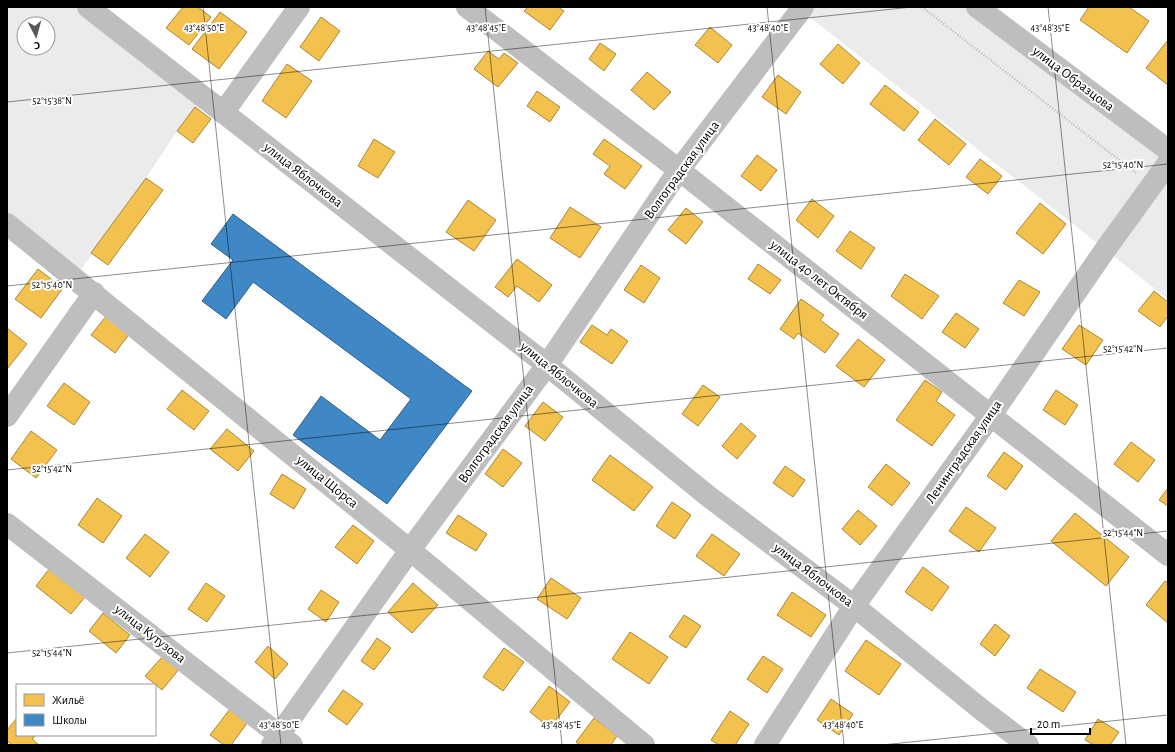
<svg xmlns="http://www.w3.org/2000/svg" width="1175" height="752" viewBox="0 0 1175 752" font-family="'Alegreya Sans',sans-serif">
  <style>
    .green { fill: #ebebeb; fill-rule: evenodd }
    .homes { fill: #f2c14e; stroke: #a98737 }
    .schools { fill: #3f88c5; stroke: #2c5f8a }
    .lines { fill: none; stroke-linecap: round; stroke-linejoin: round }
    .path { stroke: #b9b9b9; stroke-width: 2.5; stroke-dasharray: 1 2; stroke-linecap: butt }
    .minor { stroke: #bebebe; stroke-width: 22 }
    .tertiary { stroke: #bebebe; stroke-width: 22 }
    .ticks { fill: none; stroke: #000; stroke-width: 1; stroke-opacity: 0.45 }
    .labels { text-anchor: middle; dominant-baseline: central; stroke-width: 4; stroke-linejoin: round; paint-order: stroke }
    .street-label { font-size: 14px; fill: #000; stroke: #fff }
    .ticks-label { font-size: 10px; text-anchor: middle; fill: #000; stroke: #fff; stroke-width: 4; stroke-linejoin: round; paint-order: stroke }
  </style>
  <rect width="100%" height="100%" fill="#fff"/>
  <path class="green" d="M7,7H88L203,97L177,131L146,178L75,278L7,224ZM24,24H48V48H24Z
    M797,7H977L1168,150V299Z"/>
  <path class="homes" d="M183,7H198L211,17L189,45L166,28Z
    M528,7H558L564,11L550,30L524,11Z
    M1089,7H1129L1149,21L1127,53L1080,20Z
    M220,12L247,32L219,69L192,49Z
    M321,17L340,31L319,61L300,47Z
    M710,27L732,45L718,63L695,45Z
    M1168,40V85L1146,68Z
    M600,43L616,54L604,71L589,59Z
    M838,44L860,63L843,84L820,64Z
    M488,51L499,59L504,53L518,63L498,87L474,69Z
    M287,64L312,81L286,118L262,101Z
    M647,72L671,92L654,110L631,90Z
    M778,75L801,92L786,114L762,97Z
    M885,85L919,112L904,131L870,104Z
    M537,91L560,107L550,122L527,106Z
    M195,107L211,119L193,143L177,131Z
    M935,119L966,144L949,165L918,140Z
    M374,139L395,152L378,178L358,166Z
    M604,139L642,166L625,189L604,174L610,166L593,154Z
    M757,155L777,170L761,191L741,176Z
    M980,159L1002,176L988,194L966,177Z
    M146,178L163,190L108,265L91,253Z
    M812,199L834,216L818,238L796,220Z
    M468,200L496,220L474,251L446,232Z
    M1040,203L1066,224L1043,254L1016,233Z
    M570,207L601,227L580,258L550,238Z
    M686,208L703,222L686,244L668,230Z
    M850,231L875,248L861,269L836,251Z
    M517,259L552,285L539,302L517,286L508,297L495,287Z
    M758,264L781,280L770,294L748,279Z
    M641,265L660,278L644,303L624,290Z
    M38,269L63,288L41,318L15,299Z
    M905,274L939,296L922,319L891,296Z
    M1019,280L1040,292L1024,316L1003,303Z
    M1154,291L1168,302V316L1160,327L1138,311Z
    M801,299L824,315L820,320L839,334L825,353L798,333L794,339L780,329Z
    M956,313L979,329L965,348L942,332Z
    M107,315L130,333L115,353L91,335Z
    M592,325L607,335L611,329L628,341L612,364L580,342Z
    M1079,325L1103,340L1086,365L1062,349Z
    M7,328L27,344L7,369Z
    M858,339L885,360L864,387L836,366Z
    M925,380L942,392L936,401L955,415L932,446L896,420Z
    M64,383L90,402L74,425L47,406Z
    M703,385L720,397L698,426L682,414Z
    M182,390L209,411L194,430L167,409Z
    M1056,390L1078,405L1065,425L1043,410Z
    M543,402L563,417L545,441L525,426Z
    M741,423L756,436L737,459L722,446Z
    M227,429L254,451L238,471L210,449Z
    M31,431L57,450L36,478L11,459Z
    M1131,442L1155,460L1138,482L1114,464Z
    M503,449L522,463L503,487L485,474Z
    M1004,452L1023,466L1006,490L987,476Z
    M610,455L653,487L634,511L592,480Z
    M886,464L910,483L892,506L868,487Z
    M785,466L805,480L793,497L773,483Z
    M282,474L306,489L294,509L270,494Z
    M1168,488V506L1159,500Z
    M97,498L122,516L103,543L78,525Z
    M672,502L691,515L675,539L656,526Z
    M966,507L996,528L979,552L949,531Z
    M858,510L877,526L860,545L842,529Z
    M1075,513L1129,557L1106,586L1051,541Z
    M458,515L487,534L476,551L446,533Z
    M353,525L374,541L357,564L335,547Z
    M145,534L169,552L150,577L126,558Z
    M712,534L740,554L724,576L696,556Z
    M53,564L89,592L71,614L36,586Z
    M923,567L949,587L932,611L905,592Z
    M551,578L581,598L567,619L537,599Z
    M1165,581L1168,583V623L1146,605Z
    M206,583L225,596L207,622L188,609Z
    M413,583L438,605L412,633L388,612Z
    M321,590L339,602L326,622L308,609Z
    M792,592L826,615L811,637L777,615Z
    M103,613L130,635L116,653L89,631Z
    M684,615L701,626L686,648L669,637Z
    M995,624L1010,636L995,656L980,644Z
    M630,632L668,657L649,684L612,659Z
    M377,638L391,648L374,670L361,661Z
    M866,640L901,664L879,695L845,671Z
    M268,646L288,664L275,679L255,662Z
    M504,648L524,662L503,691L483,677Z
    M164,655L180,668L162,690L145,676Z
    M763,656L783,669L767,693L747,679Z
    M1040,669L1076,692L1063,712L1027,688Z
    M549,686L570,702L550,728L530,712Z
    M343,690L363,704L347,725L328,711Z
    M831,699L853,714L839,735L817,720Z
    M230,709L248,722L231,745H224L210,735Z
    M730,711L749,724L735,745H719L711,740Z
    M17,718V735H36L32,739L39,745H12L7,741V730Z
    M594,718L617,736L611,745H580L576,742Z
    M1098,719L1119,732L1110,745H1094L1085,740Z"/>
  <path class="schools" d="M233,214L472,391L387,504L293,435L321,396L380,440L411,399L253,282L226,319L202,301L233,260L211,244Z"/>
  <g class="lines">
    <path class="path" d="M922,7L1136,173"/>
    <path class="minor" d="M88,7L547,365L708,496L854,606L982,710L1028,745
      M467,7L679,170L1168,555
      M223,113L299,7
      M7,224L410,550L644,745
      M7,416L94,293
      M7,524L292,745
      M272,745L410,550L547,365L679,170L803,7
      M765,745L854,606L991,415L1105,250L1168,163"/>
    <path class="tertiary" d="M977,7L1168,150"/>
  </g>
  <path class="ticks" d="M203,7L281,745M485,7L562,745M767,7L844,745M1048,7L1126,745M7,102L912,7M7,286L1168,164M7,470L1168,348M7,653L1168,531M882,745L1168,715"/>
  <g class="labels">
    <g class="street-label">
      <text transform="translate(1073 79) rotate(37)">улица Образцова</text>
      <text transform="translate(682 170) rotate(-54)">Волгоградская улица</text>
      <text transform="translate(303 175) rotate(38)">улица Яблочкова</text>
      <text transform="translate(819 280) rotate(38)">улица 40 лет Октября</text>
      <text transform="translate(559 375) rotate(39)">улица Яблочкова</text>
      <text transform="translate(496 434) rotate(-54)">Волгоградская улица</text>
      <text transform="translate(964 452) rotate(-55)">Ленинградская улица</text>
      <text transform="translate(327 482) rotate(39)">улица Щорса</text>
      <text transform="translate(813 575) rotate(37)">улица Яблочкова</text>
      <text transform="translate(150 634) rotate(38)">улица Кутузова</text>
    </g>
  </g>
  <g class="ticks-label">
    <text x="204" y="31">43°48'50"E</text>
    <text x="486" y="31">43°48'45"E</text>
    <text x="768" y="31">43°48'40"E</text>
    <text x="1050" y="31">43°48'35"E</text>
    <text x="52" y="104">52°15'38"N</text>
    <text x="1123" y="168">52°15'40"N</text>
    <text x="52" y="288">52°15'40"N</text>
    <text x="1123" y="352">52°15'42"N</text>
    <text x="52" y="472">52°15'42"N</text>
    <text x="1123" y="536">52°15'44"N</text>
    <text x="52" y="656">52°15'44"N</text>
    <text x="279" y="728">43°48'50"E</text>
    <text x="561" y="728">43°48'45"E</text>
    <text x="843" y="728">43°48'40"E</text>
  </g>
  <rect width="1175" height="752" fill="none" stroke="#000000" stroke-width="16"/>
  <rect x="16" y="684" width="140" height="52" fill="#ffffff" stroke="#999999"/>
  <rect x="24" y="694" width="20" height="12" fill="#f2c14e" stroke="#999999"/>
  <text x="52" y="704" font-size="12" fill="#000000">Жильё</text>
  <rect x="24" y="714" width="20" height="12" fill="#3f88c5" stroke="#999999"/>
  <text x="52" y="724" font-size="12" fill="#000000">Школы</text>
  <g transform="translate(36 36) rotate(174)"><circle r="19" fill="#ffffff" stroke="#999999"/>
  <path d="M0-3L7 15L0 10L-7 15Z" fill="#595959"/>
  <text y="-6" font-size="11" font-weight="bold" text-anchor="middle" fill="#000000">С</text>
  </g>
  <path d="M1031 728v6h59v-6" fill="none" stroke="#000000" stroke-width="2"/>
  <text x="1037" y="728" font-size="12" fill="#000000" stroke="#ffffff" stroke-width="3" paint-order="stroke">20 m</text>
</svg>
